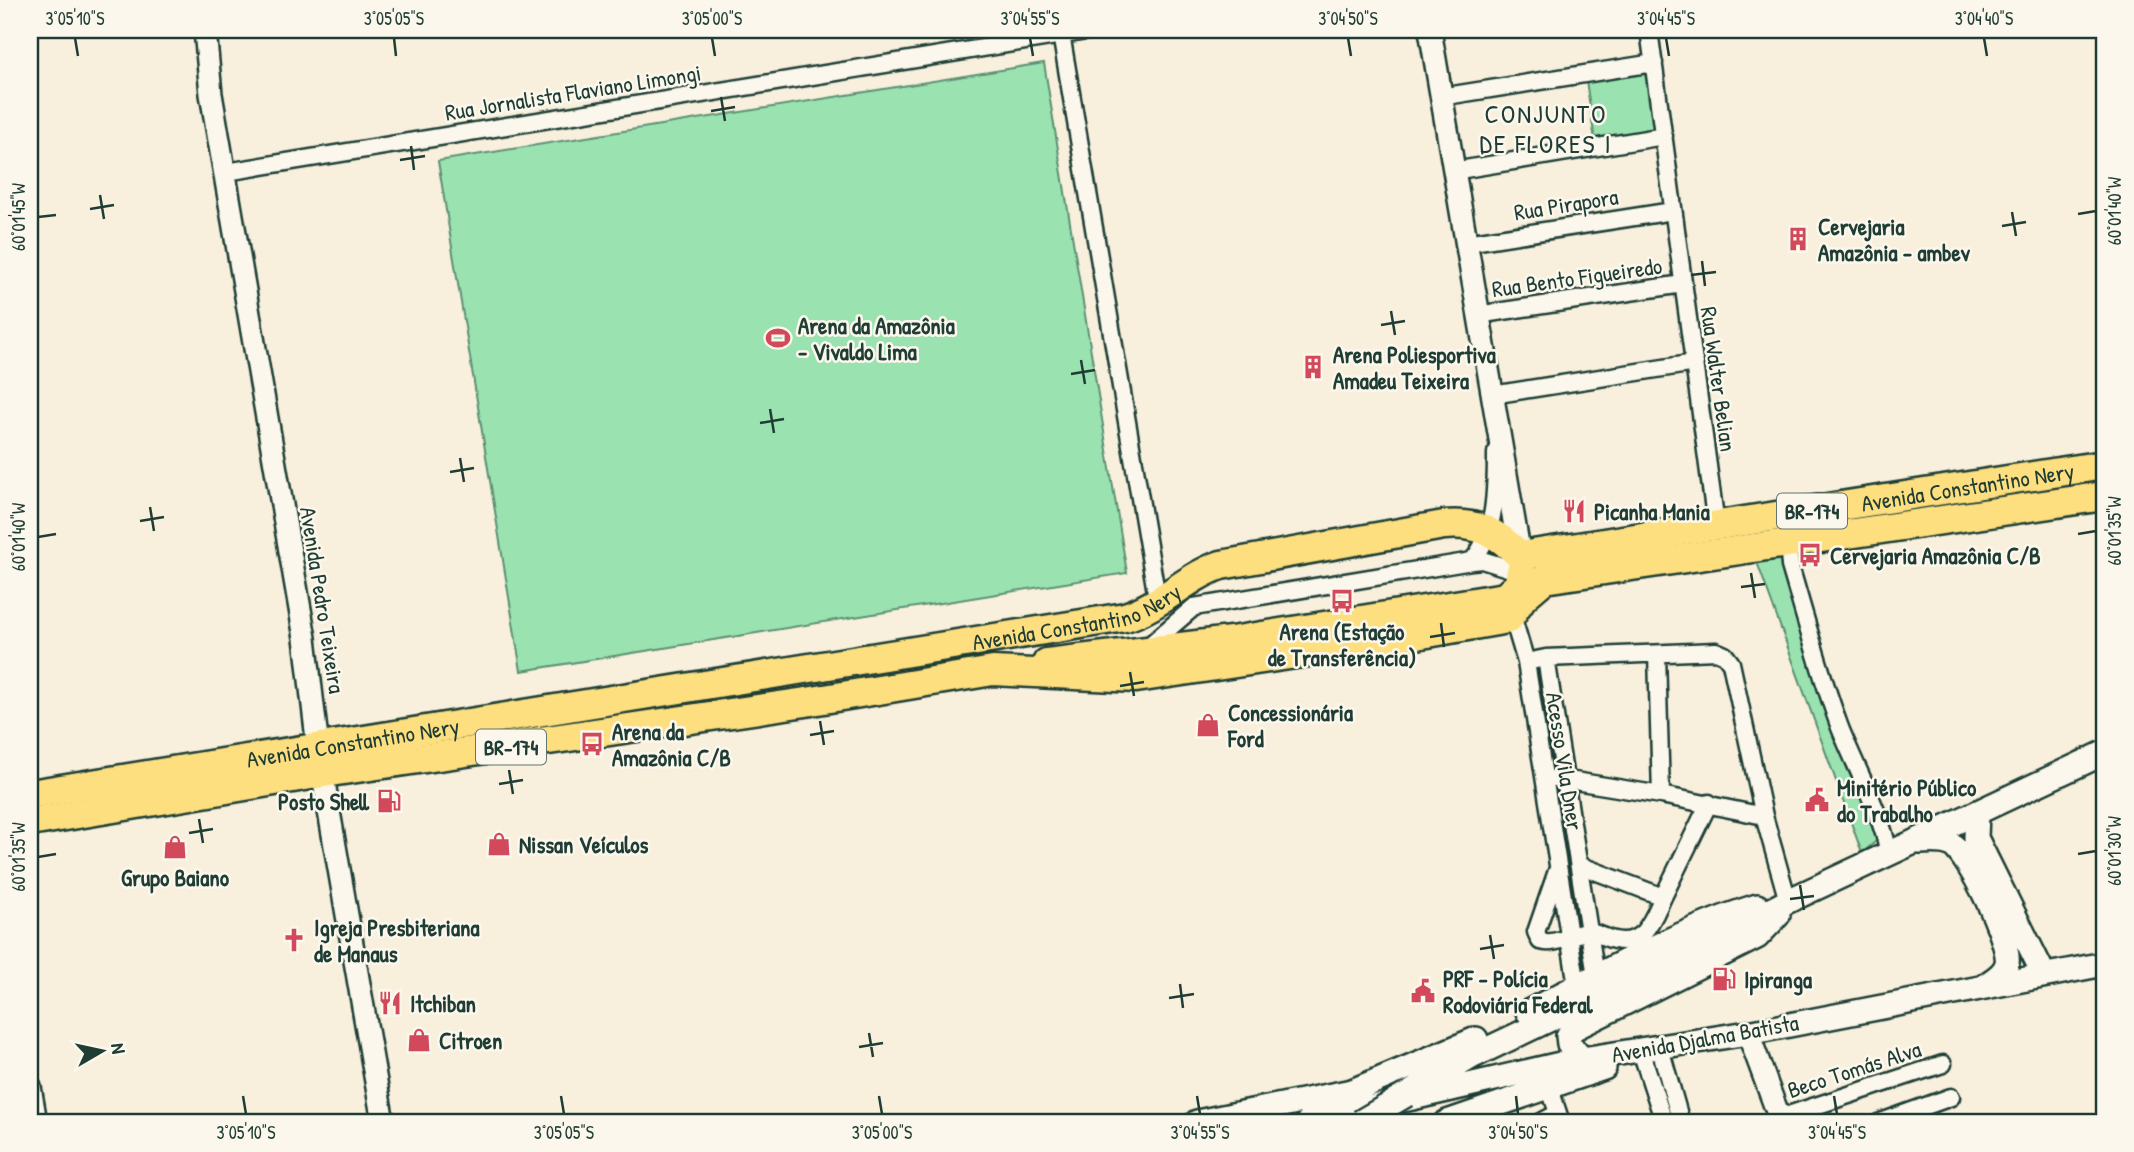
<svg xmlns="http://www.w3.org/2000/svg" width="2134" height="1152" viewBox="0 0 2134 1152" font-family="'Patrick Hand',sans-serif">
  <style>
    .green { fill: #9ae3b1; stroke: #5c9072; stroke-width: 2 }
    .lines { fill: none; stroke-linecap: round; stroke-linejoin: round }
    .minor-casing { stroke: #1f3d34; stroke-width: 21 }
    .tertiary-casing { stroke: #1f3d34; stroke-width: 26 }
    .secondary-casing { stroke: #1f3d34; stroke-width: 28 }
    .trunk-casing { stroke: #1f3d34; stroke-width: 33 }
    .minor { stroke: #fbf7ec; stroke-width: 16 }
    .tertiary { stroke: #fbf7ec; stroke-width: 21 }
    .secondary { stroke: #fbf7ec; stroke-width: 23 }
    .trunk { stroke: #fddf80; stroke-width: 28 }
    .secondary-bridge-casing { stroke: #1f3d34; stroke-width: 28; stroke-linecap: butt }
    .secondary-bridge { stroke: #fbf7ec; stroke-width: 23 }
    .ticks { fill: none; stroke: #1f3d34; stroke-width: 2.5 }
    .labels { text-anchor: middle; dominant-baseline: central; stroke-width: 5; stroke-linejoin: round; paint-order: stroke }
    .shield { fill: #fbf7ec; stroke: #61756b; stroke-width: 2 }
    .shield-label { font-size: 21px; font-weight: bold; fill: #1f3d34 }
    .street-label { font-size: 23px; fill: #1f3d34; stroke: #fbf7ec }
    .poi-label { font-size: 23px; font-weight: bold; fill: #1f3d34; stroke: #fbf7ec; text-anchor: start }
    .quarter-label { font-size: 26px; letter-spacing: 2px; fill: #1f3d34; stroke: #fbf7ec }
    .neatline { fill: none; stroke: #1f3d34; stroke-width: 2.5 }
    .ticks-label { font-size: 18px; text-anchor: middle; fill: #1f3d34 }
  </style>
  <rect width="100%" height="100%" fill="#f8f0dd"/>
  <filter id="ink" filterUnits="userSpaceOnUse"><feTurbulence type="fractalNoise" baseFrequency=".0143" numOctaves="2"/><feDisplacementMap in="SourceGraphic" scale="14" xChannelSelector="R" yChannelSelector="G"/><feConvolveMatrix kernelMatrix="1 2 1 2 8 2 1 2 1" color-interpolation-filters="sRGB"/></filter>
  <g filter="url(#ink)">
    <path class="green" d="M1658,61L1669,132L1596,147L1585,74Z
      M1044,63L1127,573L521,671L438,161Z
      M1783,559L1881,837L1862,853L1757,562Z"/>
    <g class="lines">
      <g class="minor-casing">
        <path id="minor" d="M1649,30L1716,525
          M1061,34L1158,604
          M1440,97L1654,63
          M1453,171L1664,136
          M226,172L1093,30
          M1466,243L1673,211
          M1477,315L1683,284
          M1492,395L1695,363
          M1798,543L1789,552L1790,566C1806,620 1820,673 1839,725C1850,756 1889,828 1888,856
          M1472,561C1496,534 1496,488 1496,453
          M1512,615L1526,662L1577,986
          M1145,649L1194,607L1472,561L1482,560L1527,574
          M1657,654L1661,795L1764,816
          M1546,658L1596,976
          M1526,662L1546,658L1716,651L1725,655L1731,663L1764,816L1788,901
          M1556,778L1661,795
          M1579,865L1663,897L1709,803
          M1557,871L1536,932L1540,941C1557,946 1572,933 1588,932C1597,932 1606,939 1615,940C1644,947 1653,918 1663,897
          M1660,1048L1681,1122
          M1641,1051L1664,1122
          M1549,1086L1561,1122
          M1779,1118L1943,1064
          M1541,1122L1558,1113
          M1881,1122L1951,1097"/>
      </g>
      <g class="tertiary-casing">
        <path id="tertiary" d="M205,30L211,94L305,638L318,748L383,1122
          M1430,30L1520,556
          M1748,1033L1781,1122
          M30,1087L36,1122"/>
      </g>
      <g class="secondary-casing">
        <path id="secondary" d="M1977,813L1976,838L2044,975
          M1918,842C1928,842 1940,840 1950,844C1968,852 2011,943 2007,963C2005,974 1994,979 1986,985
          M1528,1012C1602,973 1677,931 1757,906
          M1582,1059L1569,1044L1568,1036L1573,1029L1757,937L1778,915
          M1413,1091L1473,1056L1687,954L1788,901L2104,753
          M1197,1122L1352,1091L1476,1039
          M1308,1122L1582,1059L1748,1033L2104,964
          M1447,1122L1604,1068"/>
      </g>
      <g class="trunk-casing">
        <g id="trunk">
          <path id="s1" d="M1520,556L2104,465"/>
          <path d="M1047,663L1231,641L1505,597L1519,584L1521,571"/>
          <path id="s2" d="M30,794L1125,617C1161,606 1186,577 1221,565L1444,525C1477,522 1497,532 1520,556"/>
          <path d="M30,822L323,773L806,702L993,671L1136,678L1376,642L1508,619L1523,597L1544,579L2104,496"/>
        </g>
      </g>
      <use href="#minor" class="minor"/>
      <use href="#tertiary" class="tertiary"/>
      <use href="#secondary" class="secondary"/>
      <use href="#trunk" class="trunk"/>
      <g class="secondary-bridge-casing">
        <path id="secondary-bridge" d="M1360,1122L1406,1095"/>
      </g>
      <use href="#secondary-bridge" class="secondary-bridge"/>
    </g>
  </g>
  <path class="ticks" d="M75,38L78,56M394,38L396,56M712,38L715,56M1030,38L1033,56M1348,38L1351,56M1666,38L1669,56M1984,38L1987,56M721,97L725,121M711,111L735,107M411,146L414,170M400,160L425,156M100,195L104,219M90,209L114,205M2012,212L2016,236M2078,214L2096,211M38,217L56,215M2002,226L2026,222M1702,261L1705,286M1691,275L1716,272M1391,311L1395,335M1381,325L1405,321M1081,360L1085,384M1071,374L1095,370M770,409L774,433M760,423L784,419M460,458L464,482M450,472L474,468M150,507L154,531M140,521L164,517M2078,534L2096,531M38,537L56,534M1751,573L1755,598M1741,587L1765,584M1441,623L1444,647M1430,637L1455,633M1130,672L1134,696M1120,686L1144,682M820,721L824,745M810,735L834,731M509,770L513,794M499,784L523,780M199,819L203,843M189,833L213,829M2078,854L2096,851M38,857L56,854M1800,885L1804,910M1790,899L1814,896M1490,935L1494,959M1480,949L1504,945M1180,984L1183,1008M1169,998L1194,994M869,1033L873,1057M859,1047L883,1043M243,1096L246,1114M561,1096L564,1114M879,1096L882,1114M1197,1096L1200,1114M1516,1096L1518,1114M1834,1096L1837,1114"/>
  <defs>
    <g id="building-bare" transform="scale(1.89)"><path d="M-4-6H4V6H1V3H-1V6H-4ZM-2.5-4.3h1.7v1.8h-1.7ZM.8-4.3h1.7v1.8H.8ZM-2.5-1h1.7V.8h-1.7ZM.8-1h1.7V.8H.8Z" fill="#d1495b" stroke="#fbf7ec" stroke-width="2.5" paint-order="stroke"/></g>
    <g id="stadium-bare" transform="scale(1.89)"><path d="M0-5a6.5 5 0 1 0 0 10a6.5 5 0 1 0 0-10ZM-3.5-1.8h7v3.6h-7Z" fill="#d1495b" stroke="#fbf7ec" stroke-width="2.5" paint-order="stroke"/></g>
    <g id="restaurant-bare" transform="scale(1.89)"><path d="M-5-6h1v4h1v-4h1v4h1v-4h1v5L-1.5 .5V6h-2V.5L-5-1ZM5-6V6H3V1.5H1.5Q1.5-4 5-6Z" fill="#d1495b" stroke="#fbf7ec" stroke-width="2.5" paint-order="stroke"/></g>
    <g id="bus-bare" transform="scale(1.89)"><path d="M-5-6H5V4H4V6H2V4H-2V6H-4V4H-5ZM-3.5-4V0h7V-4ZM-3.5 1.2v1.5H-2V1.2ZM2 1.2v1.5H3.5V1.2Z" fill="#d1495b" stroke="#fbf7ec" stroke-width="2.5" paint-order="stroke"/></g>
    <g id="shop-bare" transform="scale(1.89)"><path d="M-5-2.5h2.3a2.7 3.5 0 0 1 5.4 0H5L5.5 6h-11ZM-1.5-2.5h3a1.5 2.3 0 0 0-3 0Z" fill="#d1495b" stroke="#fbf7ec" stroke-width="2.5" paint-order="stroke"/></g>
    <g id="civic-bare" transform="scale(1.89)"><path d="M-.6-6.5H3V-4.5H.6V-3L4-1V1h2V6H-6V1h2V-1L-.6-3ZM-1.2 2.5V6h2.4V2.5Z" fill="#d1495b" stroke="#fbf7ec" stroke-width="2.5" paint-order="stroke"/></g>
    <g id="fuel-bare" transform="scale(1.89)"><path d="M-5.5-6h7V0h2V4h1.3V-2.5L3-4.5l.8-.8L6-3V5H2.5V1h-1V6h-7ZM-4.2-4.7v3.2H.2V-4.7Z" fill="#d1495b" stroke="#fbf7ec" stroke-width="2.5" paint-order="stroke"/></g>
    <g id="church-bare" transform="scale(1.89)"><path d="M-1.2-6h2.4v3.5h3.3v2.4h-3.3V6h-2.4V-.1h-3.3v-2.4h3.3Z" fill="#d1495b" stroke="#fbf7ec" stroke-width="2.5" paint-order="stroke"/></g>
  </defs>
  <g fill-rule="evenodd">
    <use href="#building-bare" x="1798" y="239"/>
    <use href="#stadium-bare" x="778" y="338"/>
    <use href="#building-bare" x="1313" y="367"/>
    <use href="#restaurant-bare" x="1574" y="511"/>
    <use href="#bus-bare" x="1810" y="555"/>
    <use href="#bus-bare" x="1342" y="601"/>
    <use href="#shop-bare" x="1208" y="725"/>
    <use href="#bus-bare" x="592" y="744"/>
    <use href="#civic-bare" x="1817" y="800"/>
    <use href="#fuel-bare" x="389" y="801"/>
    <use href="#shop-bare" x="499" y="844"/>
    <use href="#shop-bare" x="175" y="847"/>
    <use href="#church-bare" x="294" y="940"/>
    <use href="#fuel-bare" x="1724" y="979"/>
    <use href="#civic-bare" x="1423" y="991"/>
    <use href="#restaurant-bare" x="390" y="1003"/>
    <use href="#shop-bare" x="419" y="1040"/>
  </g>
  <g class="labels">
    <g class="shield">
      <rect x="1777" y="493.5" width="70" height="35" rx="5"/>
      <rect x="476" y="729.5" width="70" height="35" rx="5"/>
    </g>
    <g class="shield-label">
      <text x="1812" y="511">BR-174</text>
      <text x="511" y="747">BR-174</text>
    </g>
    <g class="street-label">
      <text transform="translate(573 92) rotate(-9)">Rua Jornalista Flaviano Limongi</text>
      <text transform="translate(1566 204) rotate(-9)">Rua Pirapora</text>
      <text transform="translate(1577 277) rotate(-8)">Rua Bento Figueiredo</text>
      <text transform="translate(1719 379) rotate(82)">Rua Walter Belian</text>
      <text stroke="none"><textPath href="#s1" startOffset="453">Avenida Constantino Nery</textPath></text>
      <text transform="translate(323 600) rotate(81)">Avenida Pedro Teixeira</text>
      <text stroke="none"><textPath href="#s2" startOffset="1062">Avenida Constantino Nery</textPath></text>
      <text stroke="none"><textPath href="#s2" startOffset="327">Avenida Constantino Nery</textPath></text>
      <text transform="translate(1565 761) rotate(81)">Acesso Vila Dner</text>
      <text transform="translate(1705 1038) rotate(-10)">Avenida Djalma Batista</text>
      <text transform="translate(1854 1069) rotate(-18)">Beco Tomás Alva</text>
    </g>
    <g class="poi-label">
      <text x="1818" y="226">Cervejaria<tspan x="1818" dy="26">Amazônia - ambev</tspan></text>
      <text x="798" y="325">Arena da Amazônia<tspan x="798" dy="26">- Vivaldo Lima</tspan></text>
      <text x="1333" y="354">Arena Poliesportiva<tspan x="1333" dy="26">Amadeu Teixeira</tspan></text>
      <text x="1594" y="511">Picanha Mania</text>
      <text x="1830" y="555">Cervejaria Amazônia C/B</text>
      <text x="1342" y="631" text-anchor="middle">Arena (Estação<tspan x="1342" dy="26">de Transferência)</tspan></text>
      <text x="1228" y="712">Concessionária<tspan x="1228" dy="26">Ford</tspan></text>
      <text x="612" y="731">Arena da<tspan x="612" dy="26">Amazônia C/B</tspan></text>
      <text x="1837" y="787">Minitério Público<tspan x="1837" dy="26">do Trabalho</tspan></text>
      <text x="369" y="801" text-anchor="end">Posto Shell</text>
      <text x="519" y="844">Nissan Veículos</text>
      <text x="175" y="877" text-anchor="middle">Grupo Baiano</text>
      <text x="314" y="927">Igreja Presbiteriana<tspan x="314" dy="26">de Manaus</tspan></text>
      <text x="1443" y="978">PRF - Polícia<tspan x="1443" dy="26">Rodoviária Federal</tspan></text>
      <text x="1744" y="979">Ipiranga</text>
      <text x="410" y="1003">Itchiban</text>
      <text x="439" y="1040">Citroen</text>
    </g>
    <g class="quarter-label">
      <text x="1546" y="113">CONJUNTO<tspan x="1546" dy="30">DE FLORES I</tspan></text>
    </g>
  </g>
  <rect width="2134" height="1152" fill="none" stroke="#fbf7ec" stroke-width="77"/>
  <g transform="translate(102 1051) rotate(81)" stroke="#fbf7ec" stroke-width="5" paint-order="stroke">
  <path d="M0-5L12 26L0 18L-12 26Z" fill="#1f3d34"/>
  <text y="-10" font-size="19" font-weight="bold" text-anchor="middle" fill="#1f3d34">N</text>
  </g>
  <rect x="38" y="38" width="2058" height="1076" class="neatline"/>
  <g class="ticks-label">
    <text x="75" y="25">3°05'10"S</text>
    <text x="394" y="25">3°05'05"S</text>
    <text x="712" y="25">3°05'00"S</text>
    <text x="1030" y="25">3°04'55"S</text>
    <text x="1348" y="25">3°04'50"S</text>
    <text x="1666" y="25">3°04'45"S</text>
    <text x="1984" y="25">3°04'40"S</text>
    <text transform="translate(2115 211) rotate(-90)" y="6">60°01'40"W</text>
    <text transform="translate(19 217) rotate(-90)" y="6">60°01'45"W</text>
    <text transform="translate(2115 531) rotate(-90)" y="6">60°01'35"W</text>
    <text transform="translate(19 537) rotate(-90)" y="6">60°01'40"W</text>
    <text transform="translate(2115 851) rotate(-90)" y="6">60°01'30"W</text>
    <text transform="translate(19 857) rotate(-90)" y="6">60°01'35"W</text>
    <text x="246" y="1139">3°05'10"S</text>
    <text x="564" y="1139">3°05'05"S</text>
    <text x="882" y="1139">3°05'00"S</text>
    <text x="1200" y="1139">3°04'55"S</text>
    <text x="1518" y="1139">3°04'50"S</text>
    <text x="1837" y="1139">3°04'45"S</text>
  </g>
</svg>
